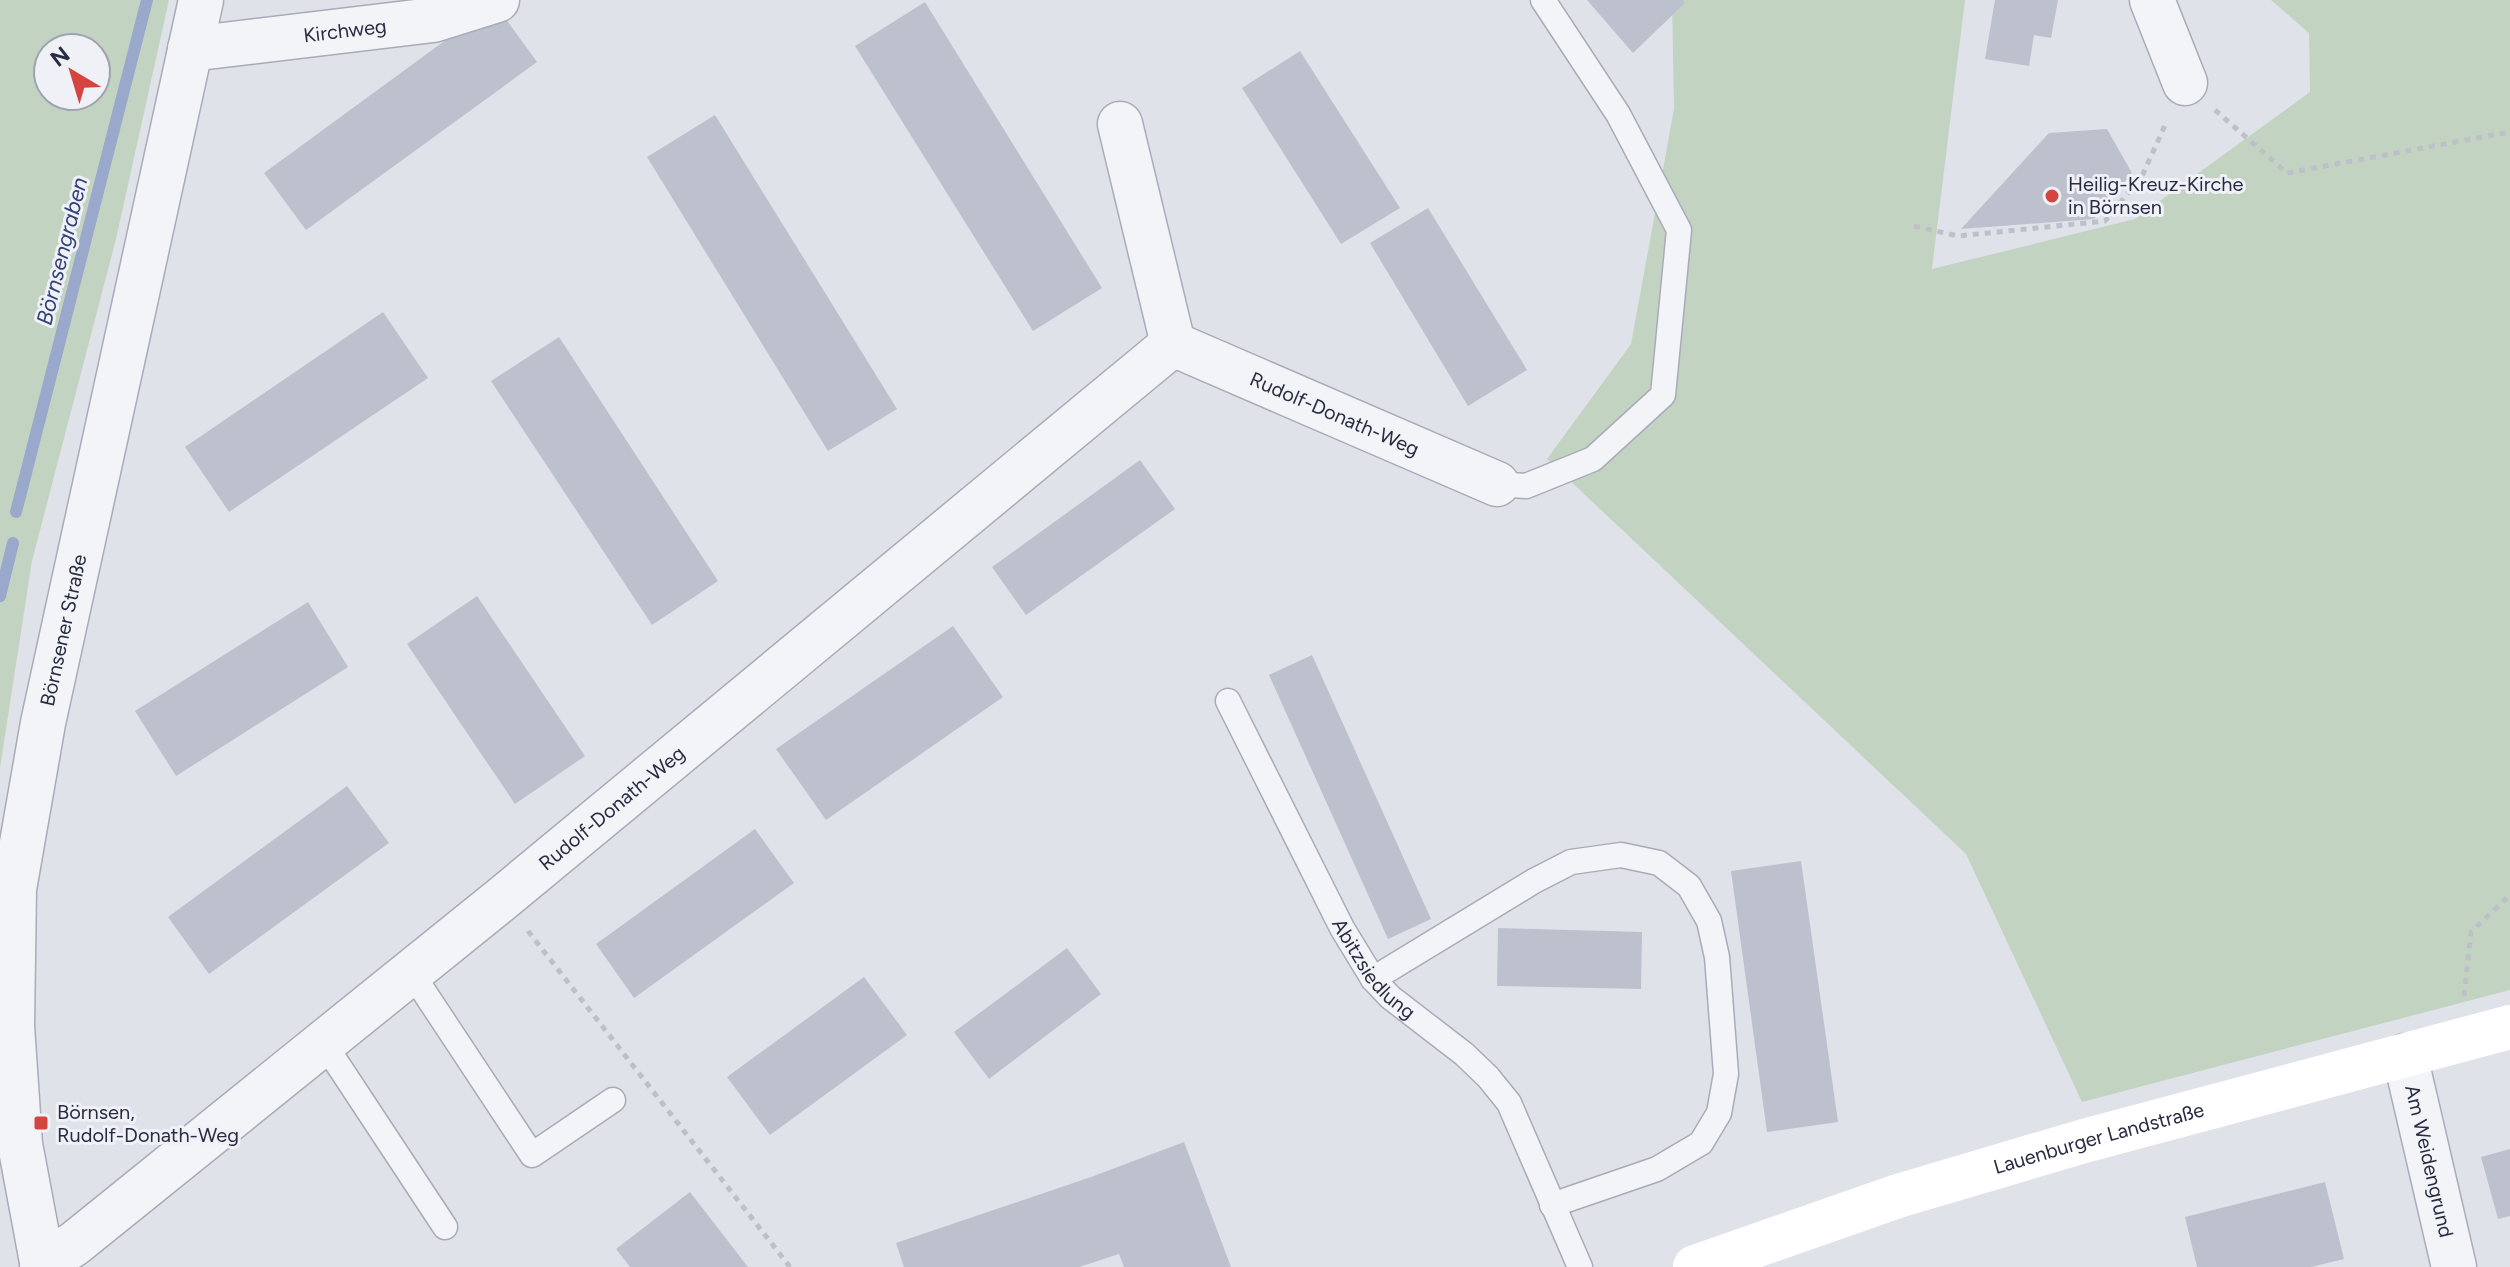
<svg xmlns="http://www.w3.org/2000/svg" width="2510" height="1267" viewBox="0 0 2510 1267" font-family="Figtree,sans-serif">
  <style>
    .green { fill: #c2d4c1; fill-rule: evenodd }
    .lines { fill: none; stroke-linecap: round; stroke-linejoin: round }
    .stream { stroke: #99a8cb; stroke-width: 12 }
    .building { fill: #bdc0cd }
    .service-casing { stroke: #a9abb8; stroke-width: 27 }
    .minor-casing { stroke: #a9abb8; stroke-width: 47 }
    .tertiary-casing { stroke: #a9abb8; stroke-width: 47 }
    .path { stroke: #bec0c9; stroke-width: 5; stroke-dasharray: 6 6; stroke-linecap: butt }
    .service { stroke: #f3f4f8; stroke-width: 24 }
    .minor { stroke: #f3f4f8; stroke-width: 44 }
    .tertiary { stroke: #f3f4f8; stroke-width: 44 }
    .secondary { stroke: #fff; stroke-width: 44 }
    .poi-dot { fill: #d5453f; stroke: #f0f1f7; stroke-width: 3 }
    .labels { text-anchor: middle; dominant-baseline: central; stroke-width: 6; stroke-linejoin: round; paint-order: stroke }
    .street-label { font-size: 20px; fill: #282c42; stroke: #f0f1f7 }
    .poi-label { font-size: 20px; fill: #282c42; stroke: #f0f1f7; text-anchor: start }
    .water-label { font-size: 22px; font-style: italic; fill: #304278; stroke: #f0f1f7 }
  </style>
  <rect width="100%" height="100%" fill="#e0e2ea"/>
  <path class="green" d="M0,0H169L116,239L32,561L0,768ZM48,48H96V96H48Z
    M1672,0H1965L1932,269L2135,219L2310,92L2309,33L2271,0H2510V990L2082,1102L1966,854L1547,459L1631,344L1674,109Z"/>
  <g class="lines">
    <path class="stream" d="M16,512L147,0
      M0,596L13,543"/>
  </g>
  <path class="building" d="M1587,0H1683L1685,3L1633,53Z
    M1995,0H2058L2051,38L2034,35L2029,66L1985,59Z
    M925,2L1102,288L1033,331L855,46Z
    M495,4L537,62L306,230L264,173Z
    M1300,51L1400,208L1341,244L1242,88Z
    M715,115L897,409L828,451L647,157Z
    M2107,129L2132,173L2094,219L1961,229L2049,133Z
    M1428,208L1527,370L1468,406L1370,243Z
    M383,312L428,378L229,512L185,447Z
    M559,337L718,581L652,625L491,381Z
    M1140,460L1175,509L1026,615L992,567Z
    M477,596L585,756L515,804L407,644Z
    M308,602L348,667L176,776L135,711Z
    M953,626L1003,697L826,820L776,749Z
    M1312,655L1431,919L1388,939L1269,675Z
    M347,786L389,843L209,974L168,917Z
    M755,829L794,883L634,998L596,944Z
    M1801,861L1838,1122L1767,1132L1731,871Z
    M1498,928L1642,932L1641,989L1497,986Z
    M1067,948L1101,994L989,1079L954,1032Z
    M864,977L907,1035L770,1135L727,1077Z
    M1184,1142L1231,1267H1124L1119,1254L1079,1267H904L896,1243L1091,1177Z
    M2510,1149V1216L2498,1219L2481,1157Z
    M2325,1182L2344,1259L2311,1267H2197L2185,1217Z
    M690,1192L748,1267H630L616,1249Z"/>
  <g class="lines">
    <g class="service-casing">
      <g id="service">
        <path d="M1497,484L1526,486L1593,459L1663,395L1679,230L1618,114L1543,0"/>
        <path id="s1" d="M1228,701L1342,928L1373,979L1390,997L1464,1054L1488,1077L1509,1103L1580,1267"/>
        <path d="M411,972L532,1155L613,1100"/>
        <path d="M1373,979L1534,881L1571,862L1621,855L1659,863L1689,886L1709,921L1717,957L1726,1074L1719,1113L1701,1143L1657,1169L1552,1205"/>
        <path d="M323,1042L445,1227"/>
      </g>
    </g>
    <g class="minor-casing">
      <g id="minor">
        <path d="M2152,0L2185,83"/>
        <path id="s2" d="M190,49L433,20L497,0"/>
        <path d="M1120,124L1173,344"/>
        <path id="s3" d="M1173,344L1497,484"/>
        <path id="s4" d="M2405,1056L2454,1267"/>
        <path id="s5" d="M42,1264L74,1244L503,898L1173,344"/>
      </g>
    </g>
    <g class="tertiary-casing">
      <g id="tertiary">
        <path id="s6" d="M43,1267L20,1144L12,1026L14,889L43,723L201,0"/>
      </g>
    </g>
    <path class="path" d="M2215,110L2287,173L2510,132
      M1914,226L1958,236L2105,221L2142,176L2167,121
      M528,931L790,1267
      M2464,996L2471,932L2510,895"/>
    <use href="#service" class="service"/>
    <use href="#minor" class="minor"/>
    <use href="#tertiary" class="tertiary"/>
    <path class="secondary" id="s7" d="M1695,1267L1898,1196L2084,1141L2510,1027"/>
  </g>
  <g class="poi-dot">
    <circle cx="2052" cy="196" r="8"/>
    <rect x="33" y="1115" width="16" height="16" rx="4"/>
  </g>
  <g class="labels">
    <g class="street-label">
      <text stroke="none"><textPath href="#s2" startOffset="156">Kirchweg</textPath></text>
      <text stroke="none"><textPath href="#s3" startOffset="176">Rudolf-Donath-Weg</textPath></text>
      <text stroke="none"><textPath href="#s6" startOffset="644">Börnsener Straße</textPath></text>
      <text stroke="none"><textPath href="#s5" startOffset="730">Rudolf-Donath-Weg</textPath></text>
      <text stroke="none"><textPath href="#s1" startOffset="306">Abitzsiedlung</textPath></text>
      <text stroke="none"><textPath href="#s7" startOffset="424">Lauenburger Landstraße</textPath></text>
      <text stroke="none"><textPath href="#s4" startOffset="108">Am Weidengrund</textPath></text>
    </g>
    <g class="poi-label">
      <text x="2068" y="184">Heilig-Kreuz-Kirche<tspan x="2068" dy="23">in Börnsen</tspan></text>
      <text x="57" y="1112">Börnsen,<tspan x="57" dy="23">Rudolf-Donath-Weg</tspan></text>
    </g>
    <g class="water-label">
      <text transform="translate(62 251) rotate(-76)">Börnsengraben</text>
    </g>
  </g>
  <g transform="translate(72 72) rotate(322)"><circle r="38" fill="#f0f1f7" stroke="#a0a2af" stroke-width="2"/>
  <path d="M0-6L14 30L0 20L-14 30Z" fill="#d5453f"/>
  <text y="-12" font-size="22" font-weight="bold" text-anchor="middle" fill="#282c42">N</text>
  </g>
</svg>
